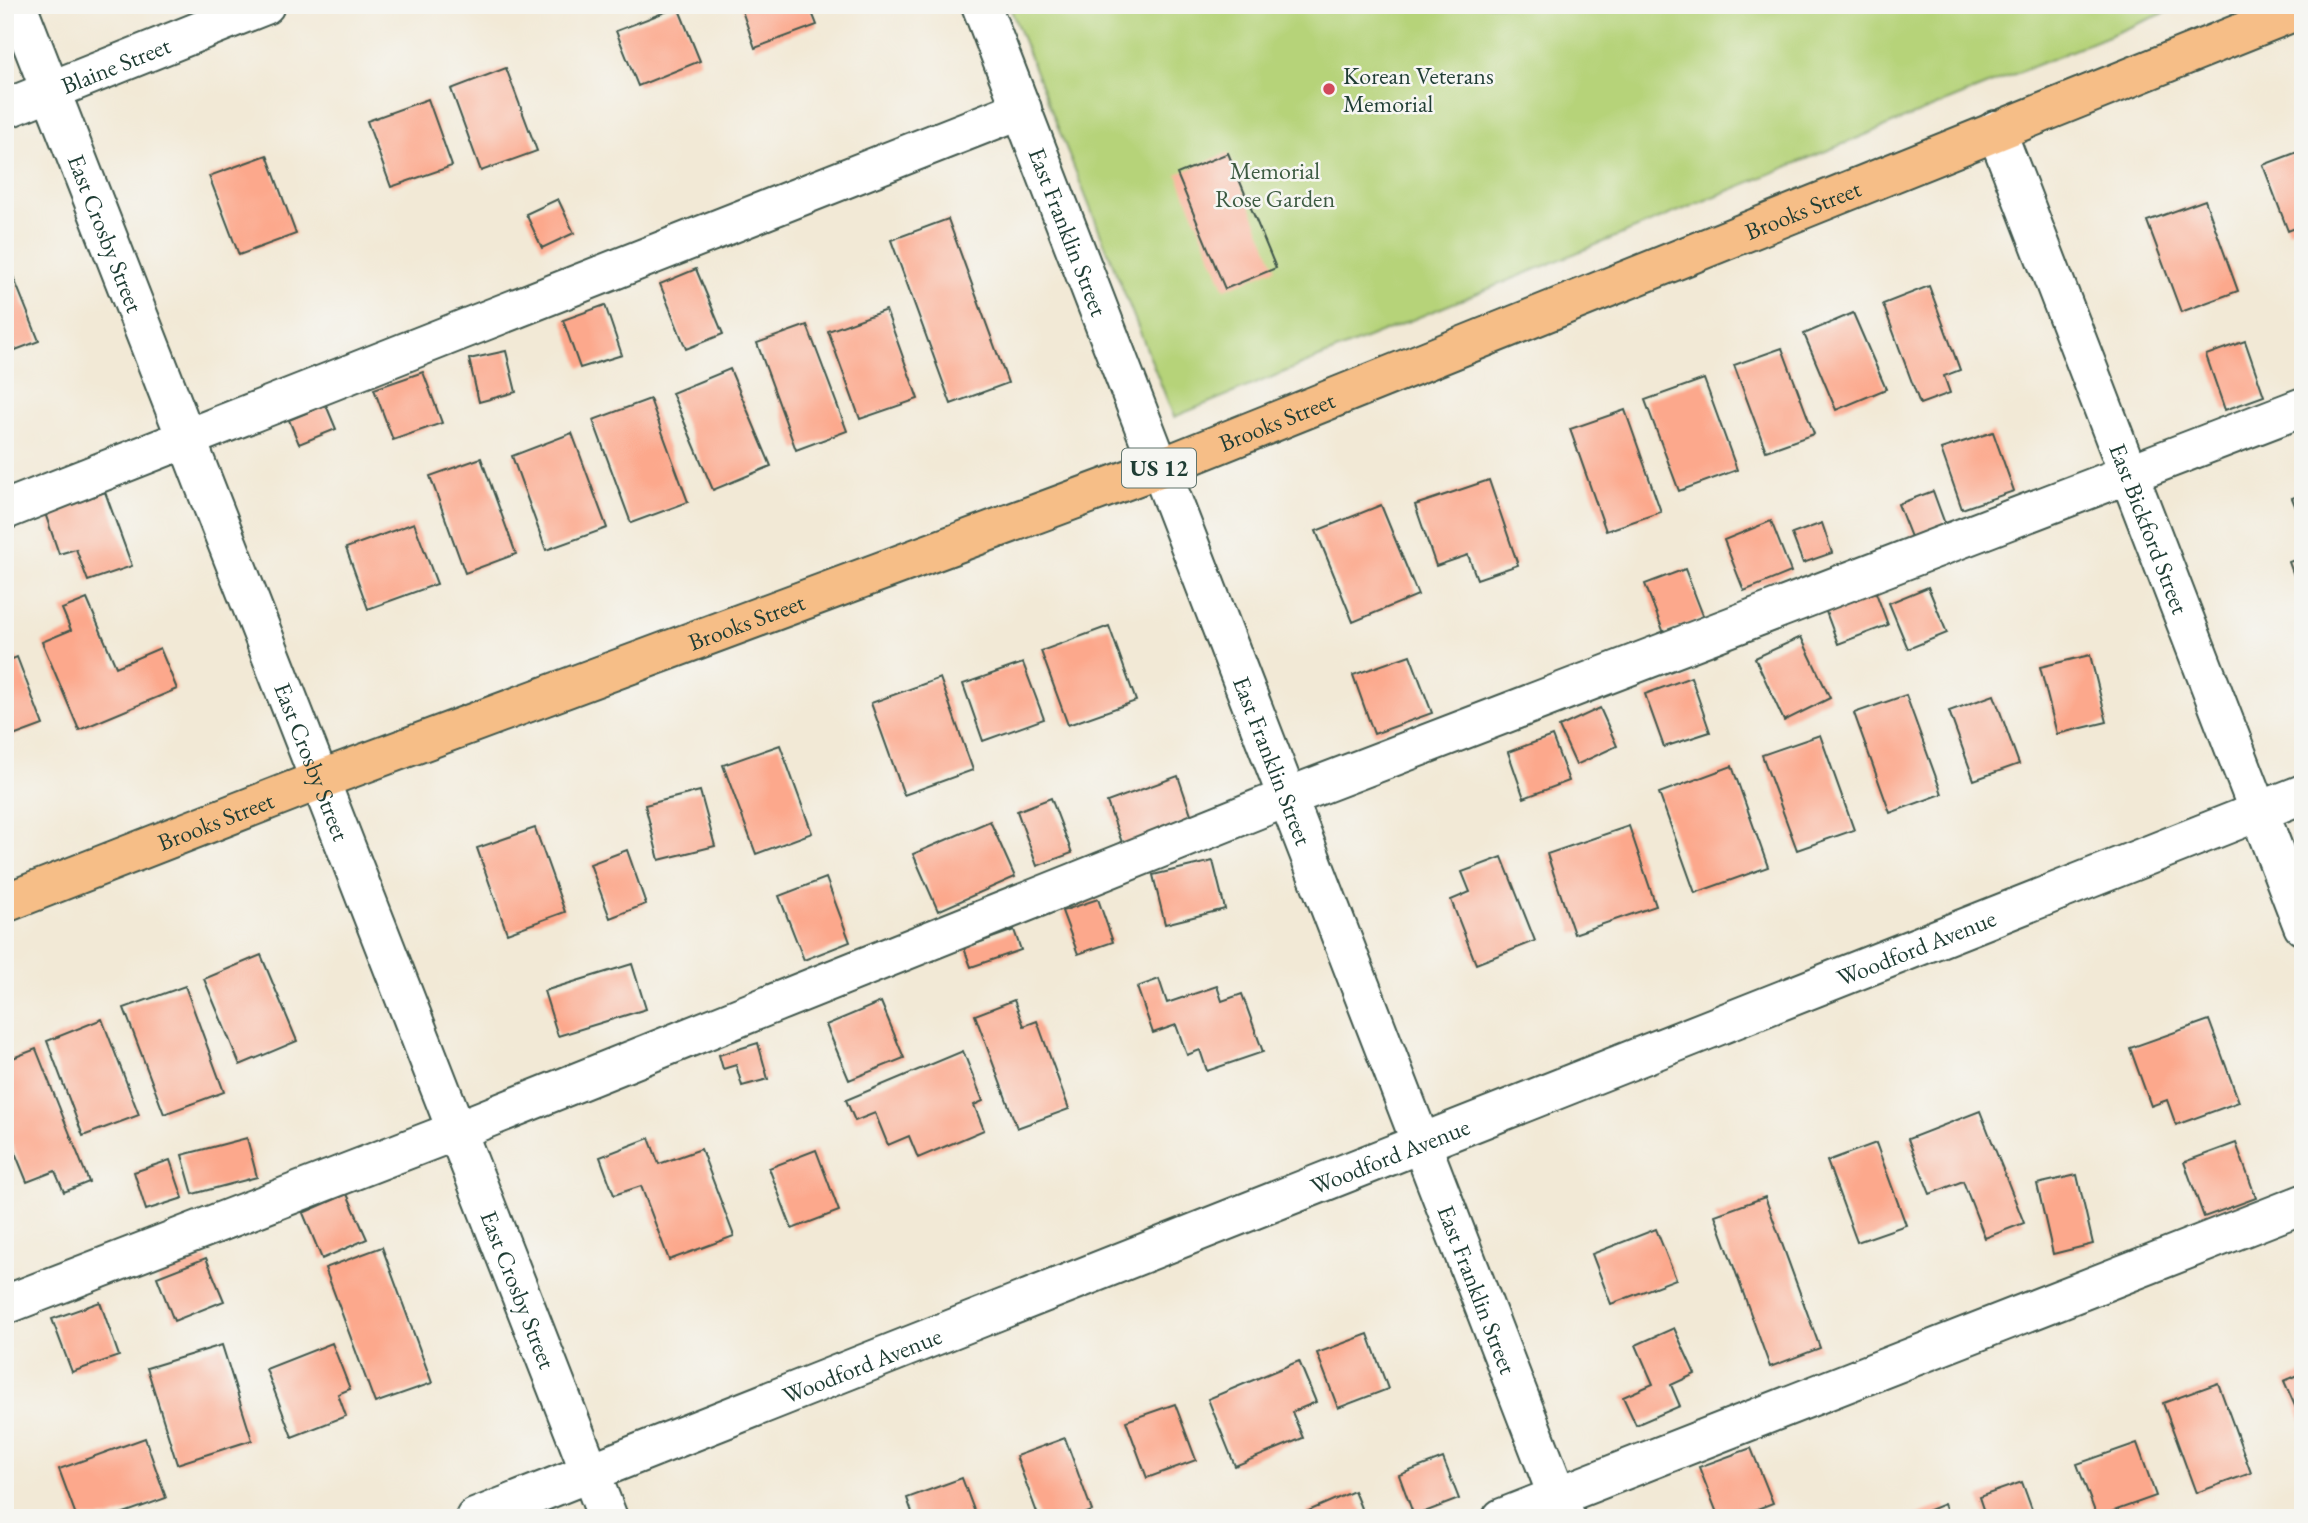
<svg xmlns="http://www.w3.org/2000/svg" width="2308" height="1523" viewBox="0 0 2308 1523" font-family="'EB Garamond',serif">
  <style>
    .green { fill: #b6d379; stroke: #6a8856; stroke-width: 2 }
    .building { fill: #fca88c }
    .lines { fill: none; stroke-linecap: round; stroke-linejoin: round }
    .minor-casing { stroke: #3f574c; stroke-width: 42 }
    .highway-casing { stroke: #3f574c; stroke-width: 42 }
    .minor { stroke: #fff; stroke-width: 38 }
    .highway { stroke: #f6be87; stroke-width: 38 }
    .poi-dot { fill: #d1495b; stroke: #f6f6f2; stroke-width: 2.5 }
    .labels { text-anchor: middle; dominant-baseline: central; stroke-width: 5; stroke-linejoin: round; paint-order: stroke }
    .shield { fill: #f6f6f2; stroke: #60746d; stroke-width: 2 }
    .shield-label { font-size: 23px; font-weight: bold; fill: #1f3d34 }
    .street-label { font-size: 24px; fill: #1f3d34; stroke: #f6f6f2 }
    .poi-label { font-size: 24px; fill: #1f3d34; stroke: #f6f6f2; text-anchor: start }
    .park-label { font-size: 24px; fill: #3d5b42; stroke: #f6f6f2 }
  </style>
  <rect width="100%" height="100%" fill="#f6f6f2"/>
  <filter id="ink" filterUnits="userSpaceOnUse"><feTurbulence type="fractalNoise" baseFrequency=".0143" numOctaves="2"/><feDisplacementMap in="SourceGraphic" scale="14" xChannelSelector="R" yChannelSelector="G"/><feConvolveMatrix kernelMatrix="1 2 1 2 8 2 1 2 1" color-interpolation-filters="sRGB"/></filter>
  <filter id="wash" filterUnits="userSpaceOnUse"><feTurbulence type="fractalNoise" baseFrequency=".00686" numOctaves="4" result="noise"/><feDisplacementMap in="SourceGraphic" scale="28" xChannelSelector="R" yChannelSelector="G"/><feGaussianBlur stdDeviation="1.57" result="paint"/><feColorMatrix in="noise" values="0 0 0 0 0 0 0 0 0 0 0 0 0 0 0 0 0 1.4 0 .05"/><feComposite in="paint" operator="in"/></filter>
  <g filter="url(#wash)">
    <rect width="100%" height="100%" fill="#f2e9d6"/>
    <path class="green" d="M1009,5H2184L1174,417Z"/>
    <g id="blocks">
      <path class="building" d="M740,5H809L817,25L755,48Z
        M678,7L700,61L638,86L616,31Z
        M506,68L537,151L481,171L451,89Z
        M428,99L452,166L391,187L367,121Z
        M2303,150V225L2288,231L2263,165Z
        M1228,153L1276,268L1225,289L1177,174Z
        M267,155L296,234L239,255L209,176Z
        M558,199L574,233L542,248L526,214Z
        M2205,200L2238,291L2181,312L2147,221Z
        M948,219L1008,383L951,404L891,240Z
        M5,256L39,341L5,354Z
        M696,269L723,334L686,349L660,284Z
        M1929,286L1960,370L1944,376L1950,393L1920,404L1883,304Z
        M605,305L622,355L580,368L563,320Z
        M886,310L918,399L860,419L828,331Z
        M1853,313L1886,389L1836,410L1804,334Z
        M807,325L847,431L796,450L757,343Z
        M2245,341L2264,396L2225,410L2206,355Z
        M1782,348L1814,434L1766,451L1734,365Z
        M506,351L516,392L479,402L469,359Z
        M730,369L771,466L713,490L672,393Z
        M423,372L442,423L393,440L374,389Z
        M1704,379L1737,470L1679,491L1645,400Z
        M650,399L688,502L631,523L593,420Z
        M326,405L336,429L299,444L289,420Z
        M1625,410L1661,512L1606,531L1570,429Z
        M1993,432L2014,491L1962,509L1941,449Z
        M572,433L607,528L546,550L512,456Z
        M481,458L516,554L465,573L430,476Z
        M1489,480L1518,565L1477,579L1468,555L1436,566L1415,505Z
        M1933,491L1945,524L1911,537L1898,504Z
        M105,492L132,566L88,581L76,549L59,554L45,513Z
        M2303,494V525L2292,498Z
        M1381,505L1418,595L1353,622L1316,531Z
        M1771,521L1791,572L1744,591L1724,540Z
        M414,523L437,584L368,609L346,548Z
        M1822,523L1832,553L1803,563L1792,534Z
        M2303,557V597H2302L2289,562Z
        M1685,569L1704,618L1664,633L1645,584Z
        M1928,587L1947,633L1908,649L1889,603Z
        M1875,590L1888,625L1838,644L1825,609Z
        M87,599L116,667L160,648L177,689L79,730L42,642L71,630L62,609Z
        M1109,626L1136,701L1068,725L1041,651Z
        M1801,637L1830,698L1784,721L1755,658Z
        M1410,655L1432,713L1374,734L1353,675Z
        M2090,655L2107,722L2057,734L2040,667Z
        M17,657L43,725L5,739V662Z
        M1023,663L1044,719L983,741L963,684Z
        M1691,677L1710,732L1664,747L1645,694Z
        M940,678L973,770L904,795L871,703Z
        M1906,695L1942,794L1890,813L1854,713Z
        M1994,695L2019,764L1974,780L1949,711Z
        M1600,708L1617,746L1576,765L1559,727Z
        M1820,735L1854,830L1797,850L1762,755Z
        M1552,736L1569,781L1524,798L1508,752Z
        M780,745L812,833L756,854L723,765Z
        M1732,766L1768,867L1695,893L1659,793Z
        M1178,776L1193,820L1123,845L1107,802Z
        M700,791L715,846L659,860L645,805Z
        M1051,798L1072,853L1037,866L1017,811Z
        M990,821L1015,877L938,911L913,854Z
        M1629,826L1656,906L1574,934L1547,854Z
        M535,828L565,912L507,933L477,848Z
        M627,850L646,904L610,918L590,864Z
        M1502,857L1535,941L1476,964L1451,900L1470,892L1462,872Z
        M1213,861L1225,909L1165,924L1153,875Z
        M826,878L850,942L804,960L779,896Z
        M1098,899L1113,942L1078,954L1062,911Z
        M1014,930L1021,950L971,967L964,948Z
        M261,955L297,1041L240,1065L204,979Z
        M632,964L646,1009L558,1036L544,991Z
        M1159,979L1167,1003L1217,986L1222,1001L1242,994L1263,1052L1207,1071L1200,1050L1187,1055L1176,1025L1153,1033L1137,987Z
        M185,986L224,1092L164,1114L124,1008Z
        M1014,1000L1024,1026L1037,1021L1069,1109L1017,1128L975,1015Z
        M881,1002L904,1058L849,1080L826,1025Z
        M102,1019L139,1115L83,1136L47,1041Z
        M2209,1020L2239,1102L2176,1125L2167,1100L2151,1106L2130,1048Z
        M758,1043L768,1079L742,1086L736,1065L723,1069L719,1055Z
        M36,1049L89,1182L64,1192L55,1171L27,1182L5,1128V1061Z
        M963,1051L983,1101L974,1105L984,1130L918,1158L909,1136L888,1145L875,1113L855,1121L846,1100Z
        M1980,1111L2024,1223L1985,1238L1963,1181L1930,1194L1908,1139Z
        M247,1138L257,1177L193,1194L182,1155Z
        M649,1138L659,1164L701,1149L734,1236L669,1260L641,1186L614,1195L600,1157Z
        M1876,1143L1906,1225L1857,1242L1827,1161Z
        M2236,1143L2256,1198L2204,1217L2184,1162Z
        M816,1150L839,1211L792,1229L769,1168Z
        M170,1160L183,1198L146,1210L134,1172Z
        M2077,1175L2093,1244L2053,1254L2037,1184Z
        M347,1194L367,1239L322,1259L303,1213Z
        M1765,1197L1820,1348L1770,1367L1715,1215Z
        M1656,1229L1676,1279L1611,1304L1592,1254Z
        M382,1247L432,1383L375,1403L325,1268Z
        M206,1258L224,1301L174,1321L157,1277Z
        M100,1302L119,1356L72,1372L52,1319Z
        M1674,1328L1695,1374L1671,1385L1680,1406L1636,1425L1623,1397L1653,1384L1636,1345Z
        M1368,1334L1388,1389L1338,1408L1317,1353Z
        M332,1343L350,1389L338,1394L346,1416L292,1437L266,1369Z
        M222,1345L252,1440L177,1464L147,1368Z
        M1299,1361L1316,1402L1292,1412L1303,1438L1235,1466L1208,1399Z
        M2303,1373V1424L2284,1381Z
        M2218,1383L2251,1473L2196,1493L2163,1403Z
        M1175,1404L1196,1460L1147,1478L1126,1421Z
        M145,1438L166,1498L110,1518H77L59,1469Z
        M1065,1438L1092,1511L1074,1518H1039L1016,1456Z
        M2137,1443L2156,1496L2097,1517L2077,1464Z
        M1751,1448L1773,1503L1734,1518H1719L1699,1467Z
        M1443,1458L1459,1499L1414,1516L1399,1475Z
        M962,1478L977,1518H914L907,1498Z
        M2022,1482L2035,1518H1986L1979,1497Z
        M1354,1491L1365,1518H1309L1306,1512Z
        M6,1492L15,1518H5Z
        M1944,1504L1949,1518H1909Z"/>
    </g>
  </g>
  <g filter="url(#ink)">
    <use href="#blocks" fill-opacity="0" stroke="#3f574c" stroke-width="2"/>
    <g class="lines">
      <g class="minor-casing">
        <g id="minor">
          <path id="s1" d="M17,5L608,1518"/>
          <path id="s2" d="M981,5L1566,1518"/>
          <path id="s3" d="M5,109L265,5"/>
          <path id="s4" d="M1996,130L2303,926"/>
          <path d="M5,510L1022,109"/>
          <path d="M5,1305L458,1130L1288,797L2303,407"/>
          <path id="s5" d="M475,1518L2303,794"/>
          <path d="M1502,1518L2303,1204"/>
        </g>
      </g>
      <g class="highway-casing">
        <g id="highway">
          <path id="s6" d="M5,903L322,779L1162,467L2303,8"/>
        </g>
      </g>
      <use href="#minor" class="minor"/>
      <use href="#highway" class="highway"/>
    </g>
  </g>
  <circle class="poi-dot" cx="1329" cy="89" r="7"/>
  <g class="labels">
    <rect class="shield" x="1122" y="448.5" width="74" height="39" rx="5"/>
    <g class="shield-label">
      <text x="1159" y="468">US 12</text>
    </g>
    <g class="street-label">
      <text stroke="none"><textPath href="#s3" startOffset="119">Blaine Street</textPath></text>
      <text stroke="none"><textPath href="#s6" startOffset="1927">Brooks Street</textPath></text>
      <text stroke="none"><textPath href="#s2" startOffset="243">East Franklin Street</textPath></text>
      <text stroke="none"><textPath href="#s1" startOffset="245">East Crosby Street</textPath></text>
      <text stroke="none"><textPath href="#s6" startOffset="1360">Brooks Street</textPath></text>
      <text stroke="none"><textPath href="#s4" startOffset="427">East Bickford Street</textPath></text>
      <text stroke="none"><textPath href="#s6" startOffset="793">Brooks Street</textPath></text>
      <text stroke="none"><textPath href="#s1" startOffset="812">East Crosby Street</textPath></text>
      <text stroke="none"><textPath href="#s2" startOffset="810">East Franklin Street</textPath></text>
      <text stroke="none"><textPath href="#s6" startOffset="226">Brooks Street</textPath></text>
      <text stroke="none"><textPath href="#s5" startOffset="1550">Woodford Avenue</textPath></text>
      <text stroke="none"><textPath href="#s5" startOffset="984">Woodford Avenue</textPath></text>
      <text stroke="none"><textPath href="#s1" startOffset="1379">East Crosby Street</textPath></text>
      <text stroke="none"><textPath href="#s2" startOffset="1377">East Franklin Street</textPath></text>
      <text stroke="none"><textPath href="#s5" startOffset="416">Woodford Avenue</textPath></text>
    </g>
    <g class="poi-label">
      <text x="1343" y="75">Korean Veterans<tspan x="1343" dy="28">Memorial</tspan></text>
    </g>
    <g class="park-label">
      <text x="1275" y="170">Memorial<tspan x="1275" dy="28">Rose Garden</tspan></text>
    </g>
  </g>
  <rect width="2308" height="1523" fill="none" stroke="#f6f6f2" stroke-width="28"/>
</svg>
